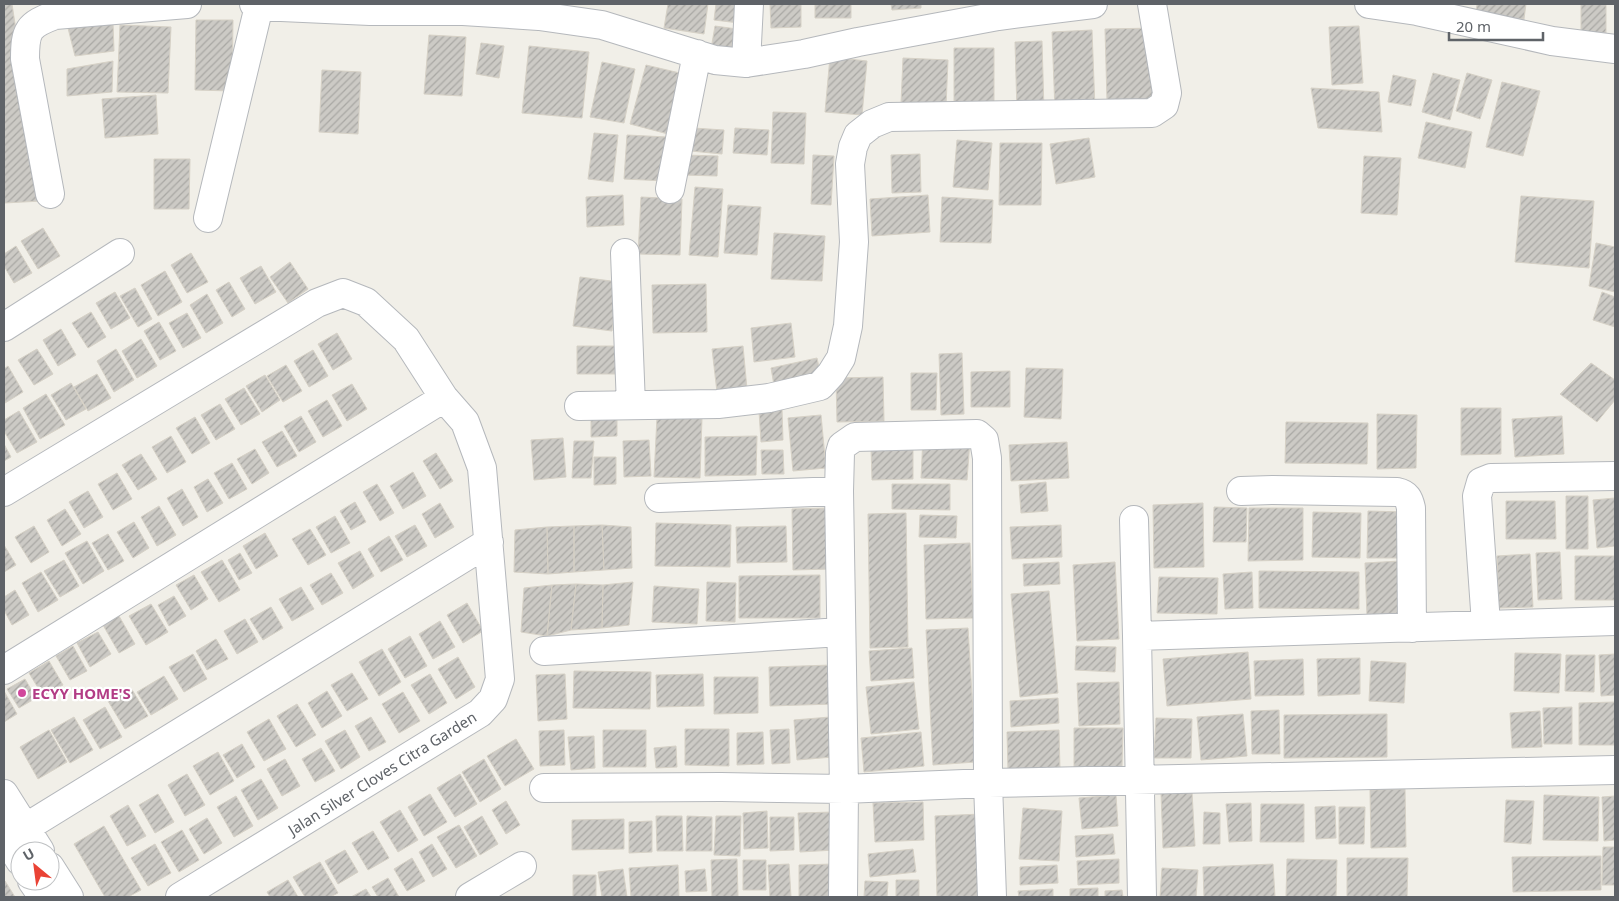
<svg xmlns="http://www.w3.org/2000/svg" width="1619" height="901" viewBox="0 0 1619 901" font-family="'Noto Sans',sans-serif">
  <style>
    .building { fill: url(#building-hatch); stroke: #d6d1c6 }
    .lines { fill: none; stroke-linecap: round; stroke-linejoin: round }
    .street-casing { stroke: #b5b8bc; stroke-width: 30 }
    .street { stroke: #fff; stroke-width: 28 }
    .hotel-dot { fill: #d1479c; stroke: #fff; stroke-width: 2 }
    .labels { text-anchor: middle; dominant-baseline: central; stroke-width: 4.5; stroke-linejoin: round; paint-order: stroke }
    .hotel-label { font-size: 15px; font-weight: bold; fill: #b23c85; stroke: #fff; text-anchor: start }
    .street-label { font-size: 15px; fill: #5f6368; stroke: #fff }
  </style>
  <defs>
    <pattern id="building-hatch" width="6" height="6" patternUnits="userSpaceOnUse" patternTransform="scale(1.25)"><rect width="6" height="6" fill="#cccac5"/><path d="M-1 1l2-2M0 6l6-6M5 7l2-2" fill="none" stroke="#a9a8a4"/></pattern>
  </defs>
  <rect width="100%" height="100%" fill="#f1efe8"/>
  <path class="building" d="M4,4H12L42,201L4,203Z
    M668,4H708L704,34L664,28Z
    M716,4H741L739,23L714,20Z
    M770,4H801V27L771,28Z
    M815,4H851V18H815Z
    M891,4H921V8L892,10Z
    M1477,4H1526L1524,19L1476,15Z
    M1581,4H1606V33L1581,32Z
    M196,20H233L232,91L195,90Z
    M113,23L114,51L75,56L68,28Z
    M120,25L171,27L168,93L117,92Z
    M715,26L737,29L733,53L711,49Z
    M1359,26L1363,83L1332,85L1329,27Z
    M1155,28L1156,99L1107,101L1105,29Z
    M1092,30L1095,109L1055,111L1052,32Z
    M429,35L466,37L462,96L424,94Z
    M1042,41L1044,111L1017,112L1015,42Z
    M481,43L504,46L499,78L476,74Z
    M529,46L589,52L582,118L522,113Z
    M954,48H994V110L954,111Z
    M830,57L867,61L862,115L825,112Z
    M903,58L948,60L946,106L901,104Z
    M113,61L112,92L67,96V69Z
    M602,62L635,69L624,123L590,117Z
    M646,65L684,74L668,134L630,124Z
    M322,70L361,72L358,134L319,132Z
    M1433,73L1460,80L1450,120L1422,112Z
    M1467,73L1492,80L1480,119L1456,111Z
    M1393,75L1416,80L1411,106L1388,102Z
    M1502,82L1540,91L1523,156L1486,147Z
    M1311,88L1379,92L1382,132L1318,128Z
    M156,95L158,134L105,138L102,99Z
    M773,112L806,113L804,164L771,163Z
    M1426,122L1472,132L1465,168L1418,158Z
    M693,128L724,130L722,154L691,151Z
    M735,128L769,130L767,155L733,153Z
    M594,133L618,135L613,182L588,179Z
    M627,135L667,137L665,181L624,179Z
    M1089,138L1095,177L1056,184L1050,144Z
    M957,140L992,143L988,190L953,187Z
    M1000,143H1042L1041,205H999Z
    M920,154L921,192L892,193L891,155Z
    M684,155L718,156L717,176L683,175Z
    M813,155L834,156L831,205L811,204Z
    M1364,156L1401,158L1397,215L1361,213Z
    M154,159H190L189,209H154Z
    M695,187L723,189L718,257L689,255Z
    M623,195L624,225L587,227L586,197Z
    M928,195L930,232L872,236L870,199Z
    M1521,196L1594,201L1589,268L1515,262Z
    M641,197L682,199L680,255L638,254Z
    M942,197L993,200L991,243L940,242Z
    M728,205L761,207L757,255L724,253Z
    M43,228L60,256L38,269L21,241Z
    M774,233L825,236L822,281L771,279Z
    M1596,243L1615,247V292L1589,286Z
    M16,246L32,273L14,283L4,266V254Z
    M191,253L208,282L187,293L171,265Z
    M290,262L308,289L288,303L270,277Z
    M261,266L276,292L255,304L240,278Z
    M165,271L182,302L158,316L141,285Z
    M580,277L619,282L612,331L573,326Z
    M229,282L245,309L232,317L216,290Z
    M706,284L707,332L653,333L652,285Z
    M135,288L152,319L138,327L120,296Z
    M115,292L130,318L111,329L96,303Z
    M1602,292L1615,297V327L1593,320Z
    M207,294L223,323L206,333L190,305Z
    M91,312L106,337L88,348L72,323Z
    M187,313L201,338L183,348L169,323Z
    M159,322L176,351L160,360L144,331Z
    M791,323L795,357L754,362L751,328Z
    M61,329L76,355L58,366L43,340Z
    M337,333L352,359L333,370L318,344Z
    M141,339L157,366L137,378L122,351Z
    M577,346H617L616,374H577Z
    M743,346L747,389L717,392L712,349Z
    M37,349L53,374L34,385L18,360Z
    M116,349L134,380L114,392L97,361Z
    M313,350L328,376L309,387L294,361Z
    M962,353L964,414L941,415L939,354Z
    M817,358L822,381L775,391L771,368Z
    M1591,363L1615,380V400L1597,422L1560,394Z
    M286,365L302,391L283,402L267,376Z
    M8,366L23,392L5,403L4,369Z
    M1026,368L1063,369L1061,419L1024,417Z
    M1010,371V407H971V372Z
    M911,373H937L936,410H911Z
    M97,374L111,398L88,411L74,387Z
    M265,375L280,400L262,412L246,386Z
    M883,377L884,421L837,422L836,378Z
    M71,383L86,409L66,420L51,395Z
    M352,384L367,409L347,421L332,395Z
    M244,388L260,414L241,425L225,399Z
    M46,394L65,425L40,439L23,408Z
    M327,400L342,426L323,437L308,411Z
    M220,404L235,429L216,440L201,415Z
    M1461,408H1501V454L1461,455Z
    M782,409L783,440L761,442L759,411Z
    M591,410H617V436L591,437Z
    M19,411L37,442L17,453L4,431V420Z
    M1377,414L1417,415L1416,468L1377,469Z
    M821,415L826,468L793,471L788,418Z
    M301,416L316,442L299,452L284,426Z
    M1562,416L1564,454L1515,457L1512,419Z
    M195,417L210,443L192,454L176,428Z
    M657,417L702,418L700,478L654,477Z
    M1286,422L1368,423L1367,464L1285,463Z
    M282,431L297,456L277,467L262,442Z
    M171,436L186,462L167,473L152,447Z
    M757,436L756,475L705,476V437Z
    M923,437L970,440L967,480L921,478Z
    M563,438L566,477L534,480L531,440Z
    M649,440L651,476L624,477L623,441Z
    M574,441H594L591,478H572Z
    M1067,442L1069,478L1011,481L1009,445Z
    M4,444L11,457L4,461Z
    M913,446V479L872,480L871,447Z
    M255,449L269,473L252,484L237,459Z
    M761,450H783L784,474H762Z
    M436,453L453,481L440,489L423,461Z
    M141,454L157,479L138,490L122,465Z
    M594,457H616V484L594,485Z
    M232,463L247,489L229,499L214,473Z
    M413,472L426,496L403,509L390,486Z
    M117,473L132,499L113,510L98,484Z
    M208,479L223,503L207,512L194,487Z
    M1046,482L1048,511L1021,513L1019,485Z
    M377,484L394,513L380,521L363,492Z
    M892,484H950V510L892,509Z
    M182,489L198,517L183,526L167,498Z
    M88,491L103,517L84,528L69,502Z
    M1566,496H1588V549H1566Z
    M1615,498V546L1597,548L1593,500Z
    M1506,501H1555L1556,539H1506Z
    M355,502L366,522L351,530L340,511Z
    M440,503L454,527L435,538L422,514Z
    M1203,503L1204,567L1154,568L1153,505Z
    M159,506L176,535L157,546L141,517Z
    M1214,507L1247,508L1246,542H1213Z
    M831,508L832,569L793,570L792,509Z
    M1249,508H1303V560L1248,561Z
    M65,509L81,534L62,546L47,520Z
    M1368,511L1405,512L1404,558H1367Z
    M1313,512L1361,513L1360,558L1312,557Z
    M906,513L908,647L870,648L868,514Z
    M920,515L957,516L956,538L919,537Z
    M335,516L350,543L331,553L316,527Z
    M134,522L149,548L133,558L117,532Z
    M656,523L731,525L730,567L655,566Z
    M415,525L427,546L407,557L395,536Z
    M602,525L604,570L574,572V526Z
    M602,525L631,527L632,568L604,570Z
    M1061,525L1062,557L1012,559L1010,527Z
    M34,526L49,552L31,563L15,537Z
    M574,526V572L548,574L547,527Z
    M786,526L787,562L737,563L736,527Z
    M547,527L548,574L514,572L515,530Z
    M310,529L326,555L308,565L292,539Z
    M265,533L278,556L256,569L243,546Z
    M108,534L124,561L108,570L92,543Z
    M389,536L403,560L381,572L368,549Z
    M87,541L104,571L83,584L65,553Z
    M970,543L973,618L926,619L924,545Z
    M4,545L16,565L4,572Z
    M360,551L374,576L353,589L338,563Z
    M1560,552L1562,599L1538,600L1536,553Z
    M240,553L252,573L239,580L228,560Z
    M1530,554L1533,607L1499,608L1497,556Z
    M1575,556H1615V600H1575Z
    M64,560L79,586L60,597L44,571Z
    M222,560L240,590L219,602L201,572Z
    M1400,561L1403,614L1367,616L1365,563Z
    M1059,562L1060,584L1024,586L1023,564Z
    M1115,562L1119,639L1077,641L1073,565Z
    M1259,571L1359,572V609L1259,608Z
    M41,572L58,600L38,612L22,583Z
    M1252,572L1253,608L1225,609L1223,574Z
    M331,573L343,593L322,605L310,585Z
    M194,575L208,599L191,610L176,585Z
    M820,575V618H739V576Z
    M1159,577L1218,578L1217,614L1157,613Z
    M633,582L629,625L602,628L603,585Z
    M707,582L736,583L735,622L706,621Z
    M576,584L571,630L547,636L552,585Z
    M576,584L603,585L602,628L571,630Z
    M552,585L547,636L521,632L524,588Z
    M654,586L699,589L697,624L652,622Z
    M301,587L314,609L292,621L279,599Z
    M15,590L29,615L12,625L4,610V597Z
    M1049,591L1058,693L1020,697L1011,594Z
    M174,596L186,616L169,626L158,605Z
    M467,603L483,631L463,643L447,615Z
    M151,604L168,632L146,645L129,616Z
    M271,607L283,628L263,640L250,619Z
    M119,616L135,644L119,653L103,625Z
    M245,619L258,642L237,654L224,631Z
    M440,621L455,647L433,659L419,634Z
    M968,628L976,762L933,765L926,630Z
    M98,632L111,654L90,667L77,643Z
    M410,636L427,666L405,678L388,649Z
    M216,639L228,659L207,670L196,651Z
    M73,646L87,671L70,680L56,656Z
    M1076,646L1116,647L1115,672L1075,670Z
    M912,648L914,678L871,681L869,651Z
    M382,649L401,682L379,696L359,662Z
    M1248,652L1251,699L1167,706L1163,659Z
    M1515,653L1561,654L1559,693L1514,691Z
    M193,654L207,679L184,692L169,667Z
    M1615,654V695L1601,696L1599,655Z
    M1566,655H1595L1594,692L1565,691Z
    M458,657L475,687L456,699L438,669Z
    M1360,658V694L1318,696L1317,659Z
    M1303,659L1304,695L1255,696L1254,661Z
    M49,661L63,685L43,696L29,673Z
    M1371,661L1406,663L1404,703L1369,701Z
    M832,665L834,704L770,706L769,667Z
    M574,671L651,672L650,709L573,708Z
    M352,673L368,699L347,711L331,685Z
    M430,674L447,703L429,714L411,685Z
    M565,674L567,719L538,721L536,675Z
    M703,674L704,706L657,707L656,675Z
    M164,676L178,699L151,715L137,692Z
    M714,677H758V713L714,714Z
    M25,679L36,698L19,708L7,689Z
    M914,682L919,729L871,734L866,687Z
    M1119,682L1120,724L1079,726L1077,683Z
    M131,688L148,716L125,729L108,701Z
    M4,691L17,714L4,722Z
    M327,691L342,716L322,728L308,703Z
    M403,692L420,721L399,733L382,704Z
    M1058,698L1059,723L1011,727L1010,701Z
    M1615,702V745H1579V703Z
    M297,704L316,735L296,747L277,716Z
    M105,707L122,737L100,749L83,720Z
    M1572,707V744H1544L1543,708Z
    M1279,710L1280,754H1252L1251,711Z
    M1540,711L1542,747L1512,748L1510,713Z
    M1243,714L1247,756L1201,760L1197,717Z
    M1387,714V757L1284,758V715Z
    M74,717L93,750L70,763L51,730Z
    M371,717L386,742L369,751L355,726Z
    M830,717L833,757L797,760L794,720Z
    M1156,718L1192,719L1191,758H1154Z
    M269,719L286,749L264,761L247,732Z
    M1074,728H1123L1122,767H1074Z
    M685,729H729V766L685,765Z
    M789,729L790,763L772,764L770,730Z
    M49,730L67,762L38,779L20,747Z
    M345,730L360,757L341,769L325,741Z
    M564,730L565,765L540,766L539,731Z
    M603,730H646V767H603Z
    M1059,730L1060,769L1008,771L1007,732Z
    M763,732L764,764L737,765V733Z
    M921,732L924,766L864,772L861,738Z
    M594,736L595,768L571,770L568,737Z
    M516,739L534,769L505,786L487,756Z
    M242,744L255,767L237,778L223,755Z
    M676,746L677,767L656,768L654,748Z
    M321,748L335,771L315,782L302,759Z
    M218,752L234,781L210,795L193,766Z
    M285,759L300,786L282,796L267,769Z
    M484,759L501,789L480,802L462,772Z
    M187,774L205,805L185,816L168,785Z
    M460,774L477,804L455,817L437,788Z
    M261,779L278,808L258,820L241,790Z
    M1405,789L1406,847L1371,848L1370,790Z
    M1192,792L1195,846L1163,848L1161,793Z
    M158,794L174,822L155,833L139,805Z
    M430,794L447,822L424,836L408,807Z
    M1116,795L1118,826L1082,829L1079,798Z
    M1544,795L1599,797L1598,841L1543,840Z
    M236,796L253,826L234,837L217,807Z
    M1615,796V840L1604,841L1602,797Z
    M1506,800L1534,801L1531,844L1504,842Z
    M506,801L520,825L506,834L492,810Z
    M923,802L924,840L875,842L873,803Z
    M1251,803L1252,841L1229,842L1226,804Z
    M1261,804H1304V842H1260Z
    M128,805L146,836L127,846L110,816Z
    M1335,806L1336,838L1316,839L1315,807Z
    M1339,807H1365L1364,844H1339Z
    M1023,808L1062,811L1059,861L1019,859Z
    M400,810L418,840L398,852L380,822Z
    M767,811L768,848L744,849L743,813Z
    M834,812L835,850L800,852L798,813Z
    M1204,812L1220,813V844H1203Z
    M982,814L984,897H937L935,816Z
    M482,816L498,844L480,855L464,827Z
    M656,816H682L683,851H657Z
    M687,816L712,817V851H686Z
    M716,816H741L740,856L714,855Z
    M770,817H794V850L770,851Z
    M207,818L222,843L204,854L189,829Z
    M624,819V849L572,850V820Z
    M652,821V852L629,853V822Z
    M459,825L477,856L456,868L437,837Z
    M104,826L141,890L128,897H105L74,844Z
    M182,830L199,860L179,872L161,842Z
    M373,831L389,858L368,870L352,843Z
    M1113,834L1115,854L1076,857L1075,836Z
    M155,844L171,873L148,886L131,858Z
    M432,844L447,869L433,877L419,852Z
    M1603,847H1615V885H1602Z
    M913,849L916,872L870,877L868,854Z
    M345,850L358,872L338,884L325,861Z
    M1601,856V890L1513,892L1512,857Z
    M412,858L425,881L407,891L394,869Z
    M1347,858H1408L1407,897H1347Z
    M737,859L738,897H712L711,860Z
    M1119,859V883L1078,885L1077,861Z
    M1287,859L1337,860L1336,897H1286Z
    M743,860H766V890H743Z
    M320,862L338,893L330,897H305L293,877Z
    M789,864L791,897H770L768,865Z
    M834,864V897H799V865Z
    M1273,864L1275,897H1204L1203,867Z
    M678,865L679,897H631L629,868Z
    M1057,865L1058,883L1020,885V867Z
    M1162,868L1198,870L1196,897H1160Z
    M623,869L627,897H602L598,872Z
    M705,869L707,891L686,892L685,871Z
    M573,875H596V897H573Z
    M388,878L399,897H378L372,887Z
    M288,880L298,897H270L267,892Z
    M896,880H919V897H896Z
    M5,881L15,897H4V882Z
    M865,881L888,882L887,897H864Z
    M1098,888V897H1070V889Z
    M366,889L371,897H351Z
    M1053,889V897H1019L1018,891Z
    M1122,890L1123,897H1105V891Z"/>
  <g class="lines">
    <g class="street-casing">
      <path id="street" d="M254,4L259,6L370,11H463L539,16L602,25L715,60L746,63L804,54L858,42L998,16L1093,4
        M1369,4L1417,11L1552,41L1615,49
        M746,63L749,4
        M670,189L697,54
        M50,194L25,59C25,30 28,25 55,15L187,4
        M208,218L259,6
        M625,253L631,405
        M4,327L120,253
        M579,406L718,404L769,398L820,386L831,374L841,358L848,326L854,242L850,164L853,147L858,135L872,124L889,117L1152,113L1164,105L1167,93L1152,4
        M1241,491L1273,490L1397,492C1407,494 1409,499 1411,508L1412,628
        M4,492L317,303L343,293L366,302L406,339L444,398L465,422L482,468L500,679L493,699L480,713L180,897
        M659,498L839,491
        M1134,520L1137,636
        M1486,624L1477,496L1481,482L1491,478L1615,476
        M544,651L841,632
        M4,670L444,398
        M544,788L721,787L844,789L839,491L840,453L842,446L855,437L977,434L984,440L987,458L988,783L992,897
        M4,794L40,851
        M4,835L20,861
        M4,841L489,542
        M50,867L69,897
        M32,881L43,897
        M470,897L522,866
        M843,897L844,789L988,783L1615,770
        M1142,897L1137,636L1615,621"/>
    </g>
    <use href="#street" class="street"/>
  </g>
  <circle class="hotel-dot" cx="22" cy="693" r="5"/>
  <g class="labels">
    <g class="hotel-label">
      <text x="32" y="693">ECYY HOME'S</text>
    </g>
    <g class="street-label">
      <text transform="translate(382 773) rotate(-32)">Jalan Silver Cloves Citra Garden</text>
    </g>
  </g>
  <rect width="1619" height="901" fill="none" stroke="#5f6368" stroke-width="10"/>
  <g transform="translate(35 866) rotate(331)"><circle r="24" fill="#ffffff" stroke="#bfc1c3"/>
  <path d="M0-4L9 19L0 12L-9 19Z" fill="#ea4335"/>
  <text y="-8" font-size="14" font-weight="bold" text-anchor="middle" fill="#5f6368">U</text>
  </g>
  <path d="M1449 32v8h94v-8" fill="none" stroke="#5f6368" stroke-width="2.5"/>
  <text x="1456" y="32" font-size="15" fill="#5f6368" stroke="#ffffff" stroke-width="4" paint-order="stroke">20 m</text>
</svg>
